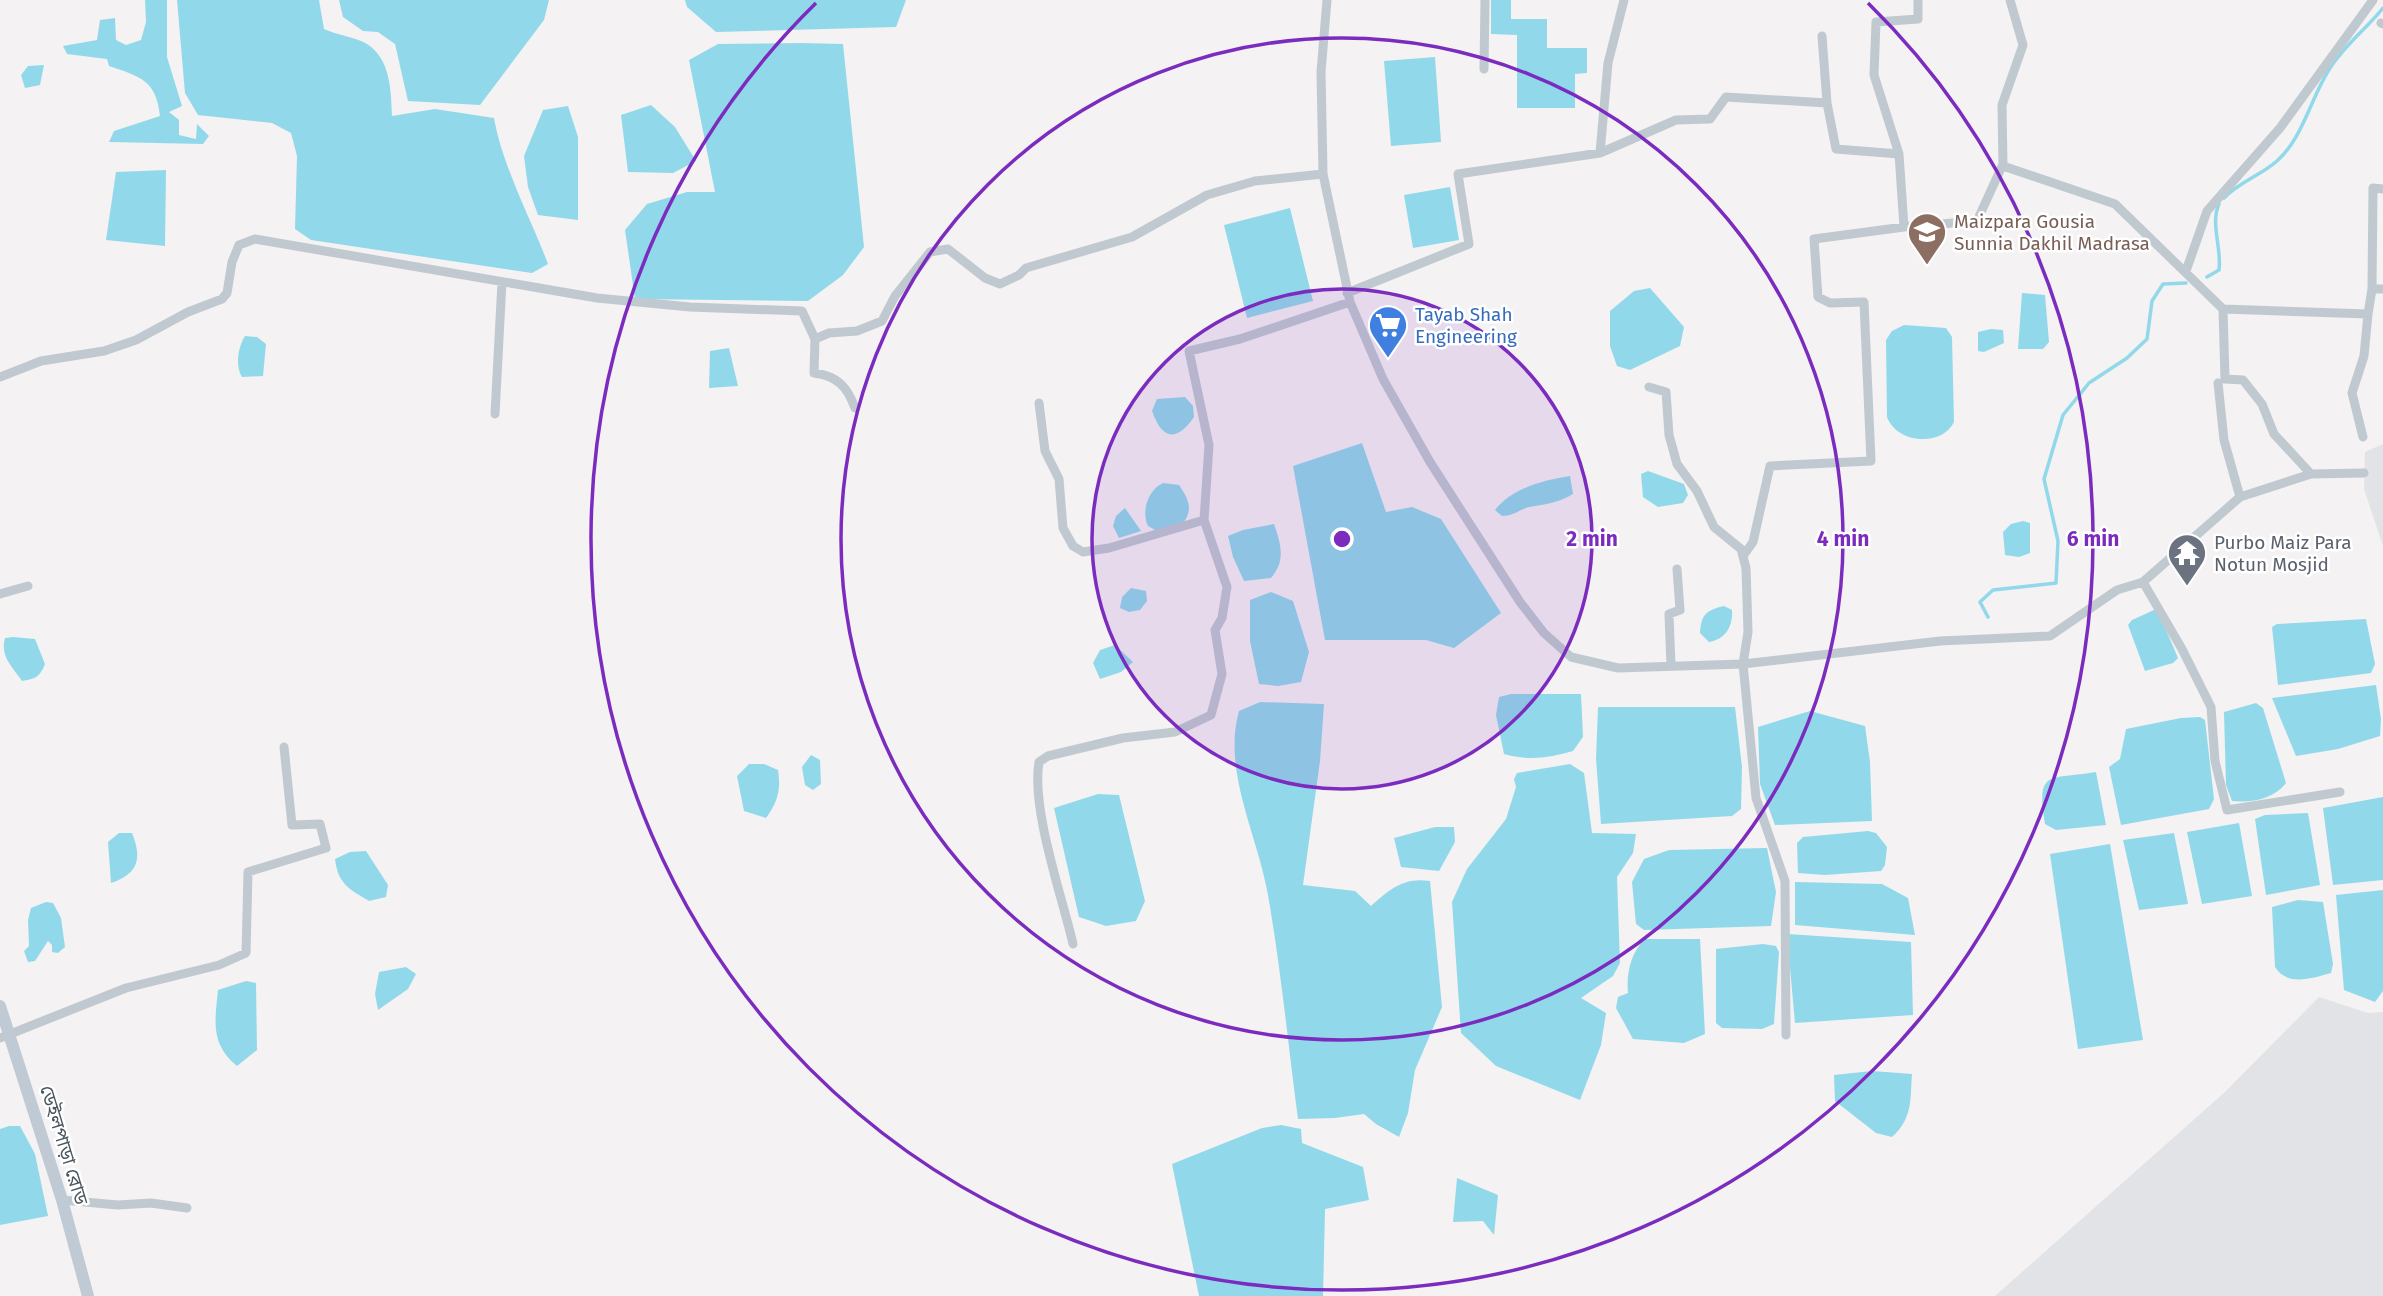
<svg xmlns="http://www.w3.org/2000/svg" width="2383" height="1296" viewBox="0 0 2383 1296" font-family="'Fira Sans','Noto Sans Bengali',sans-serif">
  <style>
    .airport { fill: #e1e3e6 }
    .water { fill: #91d9ea }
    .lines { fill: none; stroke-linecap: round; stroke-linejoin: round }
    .stream { stroke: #91d9ea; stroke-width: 3.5 }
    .minor { stroke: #c0c9d0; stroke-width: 9 }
    .secondary { stroke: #c0cad4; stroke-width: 12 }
    .ring { fill: none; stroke: #7b2cbf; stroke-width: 3.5 }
    .labels { text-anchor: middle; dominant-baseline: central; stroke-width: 5; stroke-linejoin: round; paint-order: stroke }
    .education-label { font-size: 19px; fill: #785e54; stroke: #fff; text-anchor: start }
    .shop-label { font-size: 19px; fill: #366cbe; stroke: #fff; text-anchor: start }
    .worship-label { font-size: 19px; fill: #5b616d; stroke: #fff; text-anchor: start }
    .street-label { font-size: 19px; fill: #4a555f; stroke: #fff }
    .centre { fill: #7b2cbf; stroke: #fff; stroke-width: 3.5 }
    .ring-label { font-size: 21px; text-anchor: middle; font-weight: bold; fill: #7b2cbf; stroke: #fff; stroke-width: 5; stroke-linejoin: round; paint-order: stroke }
  </style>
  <rect width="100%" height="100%" fill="#f4f2f2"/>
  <path class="airport" d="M2383,444V546L2364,489L2365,452Z
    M2319,997L2368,1013L2383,1012V1296H1995L2225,1092Z"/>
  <path class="water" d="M145,0H167V57L182,106L169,112L179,120V135L196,139L197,124L209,136L203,144L109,142L114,131L160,116C156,80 141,77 109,66L107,59L67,54L63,46L97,40L100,20L115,18L116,40L126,45L141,40L146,22Z
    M177,0H319L324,29C337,35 355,37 367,44C391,59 391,92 392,116L435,109L494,118C502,165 531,219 548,264L532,273L311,240L295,229L297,156L291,133L272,123L198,115L185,93Z
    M339,0H549L544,20L480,105L408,101L395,44L378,32L363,31L343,17Z
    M685,0H906L896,27L716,32L687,7Z
    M1491,0H1511V19H1547V48H1587V73L1575,74V108H1517V35L1491,34Z
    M801,43L843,44L864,247L843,275L808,301L635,299L625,230L647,204L687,192H715L689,60L718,44Z
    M1435,57L1441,142L1391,146L1384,61Z
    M44,65L40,85L25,88L21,75L28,66Z
    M651,105L675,127L696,161L673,173L628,172L621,115Z
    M568,106L578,137V220L538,215L528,187L524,156L543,110Z
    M166,170L165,246L106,240L116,172Z
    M1450,187L1459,240L1413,248L1404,195Z
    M1290,208L1313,301L1247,318L1224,225Z
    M1650,288L1684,327L1680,346L1630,370L1617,366L1610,346V311L1634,291Z
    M2022,293L2045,295L2049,342L2043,349H2018Z
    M1904,325L1946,328L1952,337L1954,422C1942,447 1897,444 1887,417L1886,340L1892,331Z
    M1991,329L2003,330L2004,343L1984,352L1978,351V332Z
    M245,336L257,337L266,344L263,376L242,377C235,366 238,347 245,336Z
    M729,348L738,386L709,388L710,351Z
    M1185,397L1193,406L1194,417C1176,443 1162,439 1152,411L1157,399Z
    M1362,443L1386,512L1412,507L1441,519L1501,613L1454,648L1426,640H1325L1293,466Z
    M1648,471L1684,484L1688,495L1683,503L1658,507L1643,497L1641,474Z
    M1570,476L1573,494C1558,503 1546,504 1529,507C1519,510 1513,516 1502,516L1495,510C1512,488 1544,480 1570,476Z
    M1163,483L1179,485C1188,498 1194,510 1183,523L1157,531L1148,526C1141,511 1148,490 1163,483Z
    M1125,508L1141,531L1119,538L1113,526L1116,516Z
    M2023,521L2030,523V553L2019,557L2005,555L2003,532L2011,524Z
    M1274,524C1281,544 1286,561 1271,578L1244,581L1233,557L1228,536L1243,530Z
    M1131,588L1146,591L1147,601L1140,610L1129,612L1120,608L1122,597Z
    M1271,592L1293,601L1309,652L1301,682L1278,686L1259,684L1250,641V600Z
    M1724,606L1732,610C1733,626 1726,639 1709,642L1700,633C1701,615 1706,610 1724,606Z
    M2154,610L2158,611L2178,658L2173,663L2145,671L2128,625L2132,620Z
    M2366,619L2375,664L2371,673L2278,685L2272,627L2277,624Z
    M13,637L35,639L45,664C40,677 35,679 22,681C12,666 0,657 5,638Z
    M1115,645L1133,662L1121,672L1100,679L1093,663L1100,650Z
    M2376,685L2381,719L2380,736L2338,749L2296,756L2272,698Z
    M1511,694H1581L1583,737L1573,751C1550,758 1528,761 1504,754L1496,715L1499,697Z
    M1260,702L1324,704L1320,761L1303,885L1355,891L1371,906C1390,889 1404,877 1430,881L1442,1007L1415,1070L1408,1113L1399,1137L1376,1124L1364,1114L1335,1118L1298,1119C1288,1044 1281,969 1268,895C1258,836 1222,771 1239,711Z
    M2256,703L2263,708L2286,783C2274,799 2252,803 2232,801L2226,785L2224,712Z
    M1598,707H1735L1742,767L1741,809L1732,816L1601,824L1596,759Z
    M1810,711L1865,726L1870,762L1872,821L1775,825L1760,784L1758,727Z
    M2200,717L2205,720L2214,799L2209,809L2121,825L2109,767L2120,759L2126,729L2181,718Z
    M811,755L820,760L821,784L813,790L805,785L802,767Z
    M749,764H764L778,770C781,789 778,802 766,818L744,811L737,776Z
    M1570,764L1584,773L1592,833L1636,834L1633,853L1617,877L1620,963L1613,976L1581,998L1606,1013L1601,1045L1580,1100L1496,1066L1461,1033L1452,902L1467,869L1506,819L1516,787L1514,779L1517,773Z
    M2096,772L2106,825L2056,830L2045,824C2036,769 2048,780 2096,772Z
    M1098,794L1119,795L1145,901L1136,921L1106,926L1079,917L1054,808Z
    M2383,797V880L2333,885L2323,808Z
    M2308,813L2320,885L2266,895L2255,819L2265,815Z
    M2239,823L2252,896L2202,904L2187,832Z
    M1435,827H1454L1455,842L1439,871L1401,867L1394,838Z
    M1868,831L1876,833L1887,847L1885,865L1881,871L1825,875L1798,873L1797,843L1803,837Z
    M119,833H132C143,860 137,874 111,883L108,842Z
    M2174,833L2188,904L2139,910L2123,840Z
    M2110,844L2143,1040L2078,1049L2050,854Z
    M1767,848L1776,892L1771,926L1644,930L1636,924L1632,882L1644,859L1669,850Z
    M366,851L388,885L386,897L369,901C349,889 338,884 335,859L350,852Z
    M1795,882L1882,884L1908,898L1915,935L1795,925Z
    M2383,890V991L2375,1002L2344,990L2336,895Z
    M2298,900L2323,902L2333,964L2331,973C2313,978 2287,987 2275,967L2272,907Z
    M46,902L53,903L61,918L65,947L58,953L52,952V945L48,941L35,961L28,962L24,951L29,946L28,920L31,908Z
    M1787,934L1911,942L1913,1015L1795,1023Z
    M1645,939H1700L1705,1034L1684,1043L1633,1039L1616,1008L1618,997L1628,993C1626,974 1631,952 1645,939Z
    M1763,944L1776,946L1779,952L1774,1024L1762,1029L1722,1028L1716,1023V949Z
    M406,967L416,974L408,989L378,1010L375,994L379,972Z
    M246,981L256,983L257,1050L237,1066C210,1044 215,1021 218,990Z
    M1872,1071L1912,1074C1910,1100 1913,1118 1892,1137L1876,1133L1835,1101L1834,1075Z
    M1281,1125L1301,1129L1302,1143L1363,1167L1369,1200L1325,1209L1323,1296H1199L1172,1164L1262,1128Z
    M9,1126H20L35,1154L48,1216L0,1225V1129Z
    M1457,1178L1498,1195L1494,1235L1483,1221L1453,1222Z"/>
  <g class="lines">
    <path class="stream" d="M2224,198C2240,181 2260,176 2277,161C2303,138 2311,97 2330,68C2345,45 2366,29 2383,8
      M2207,277L2219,270C2222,249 2210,223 2219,204
      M1988,617L1980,602L1993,590L2056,583L2058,541L2044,479L2063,415L2089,383L2127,358L2147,339L2152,301L2163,284L2186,283"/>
    <path class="minor" d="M1327,0L1321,72L1323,174L1350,302L1383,379L1430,462L1520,602L1544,633L1571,657L1618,668L1743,664L1940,641L2050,636L2117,590L2143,582L2240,497L2311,474L2364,473
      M2010,0L2023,45L2002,105L2003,166L2115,204L2223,309L2368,314L2364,356L2352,393L2363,437
      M2381,23L2383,24
      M1822,36L1827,103
      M1484,69L1485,0
      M1600,153L1608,63L1624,0
      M1899,154L1874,75L1876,22L1918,19V0
      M1904,227L1977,221L2003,164
      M2186,271L2207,211L2280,128L2373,0
      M2372,289H2383
      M1347,293L1469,244L1458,174L1600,153L1676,120L1710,119L1726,97L1827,103L1836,149L1899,154L1904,227L1814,239L1818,297L1830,303L1864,302L1871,461L1770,466L1753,542L1743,556
      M2223,309L2225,379L2243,380L2262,404L2274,434L2311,474
      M2368,314L2372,289L2373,188L2383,189
      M815,339L829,333L857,331L882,321L895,296L930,252L948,249L985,278L1000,284L1019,275L1026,268L1132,237L1207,195L1255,181L1323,174
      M0,377L41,361L104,351L136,340L188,312L222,299L227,293L232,262L239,245L255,239L597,298L690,307L802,311L815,339L814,373C837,376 847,386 855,408
      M2218,383L2224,440L2240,497
      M1649,387L1666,392L1669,435L1677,464L1697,491L1714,527L1741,549L1746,568L1748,632L1743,664L1756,798L1785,881L1786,1035
      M1039,403L1045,451L1059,479L1063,528L1073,546L1083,552L1109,548L1204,520
      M495,414L502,282
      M2143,582L2182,649L2211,707L2215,761L2227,810L2340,792
      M0,594L28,586
      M1671,666L1669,614L1680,610L1677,569
      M1073,944C1062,896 1031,809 1039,762L1048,756L1123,738L1175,732L1211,715L1222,674L1215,630L1222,618L1227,587L1204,520L1209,445L1189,351L1240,339L1350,302
      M0,1038L126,988L219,965L246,953L248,872L326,848L320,824L292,825L284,747
      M62,1200L118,1205L151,1203L187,1208"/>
    <path class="secondary" d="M0,1006L62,1200L88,1296"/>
  </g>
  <circle cx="1342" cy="539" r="250" fill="#7b2cbf" fill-opacity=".12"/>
  <g class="ring">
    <circle cx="1342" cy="539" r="250"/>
    <circle cx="1342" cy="539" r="501"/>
    <path d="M1868 3A751 751 0 1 1 816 3"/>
  </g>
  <defs>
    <g id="school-pin" transform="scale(2.0125)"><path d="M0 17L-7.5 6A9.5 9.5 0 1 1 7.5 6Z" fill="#8d6e63" stroke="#fff"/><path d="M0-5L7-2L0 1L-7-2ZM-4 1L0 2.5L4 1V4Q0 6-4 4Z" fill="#fff"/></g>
    <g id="supermarket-pin" transform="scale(2.0125)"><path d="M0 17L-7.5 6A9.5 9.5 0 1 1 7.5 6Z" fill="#3f7fe0" stroke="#fff"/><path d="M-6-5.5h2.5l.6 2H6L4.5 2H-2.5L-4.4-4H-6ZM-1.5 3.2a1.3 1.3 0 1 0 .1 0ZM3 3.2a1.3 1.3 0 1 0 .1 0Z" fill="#fff"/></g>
    <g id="temple-pin" transform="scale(2.0125)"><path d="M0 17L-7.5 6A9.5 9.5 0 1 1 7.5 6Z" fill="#6b7280" stroke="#fff"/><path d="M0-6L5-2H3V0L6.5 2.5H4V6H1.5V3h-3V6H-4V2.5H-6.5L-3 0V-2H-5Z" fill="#fff"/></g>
  </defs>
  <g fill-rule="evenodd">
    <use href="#school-pin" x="1927" y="232"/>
    <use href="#supermarket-pin" x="1388" y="325"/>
    <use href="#temple-pin" x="2187" y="553"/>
  </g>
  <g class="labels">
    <g class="education-label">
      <text x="1954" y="221">Maizpara Gousia<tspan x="1954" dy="22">Sunnia Dakhil Madrasa</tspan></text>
    </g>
    <g class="shop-label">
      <text x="1415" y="314">Tayab Shah<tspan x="1415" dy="22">Engineering</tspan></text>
    </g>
    <g class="worship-label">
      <text x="2214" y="542">Purbo Maiz Para<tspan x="2214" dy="22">Notun Mosjid</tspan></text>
    </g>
    <g class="street-label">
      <text transform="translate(64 1145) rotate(73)">ডেইলপাড়া রোড</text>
    </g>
  </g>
  <circle cx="1342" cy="539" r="10" class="centre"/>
  <g class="ring-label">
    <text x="1592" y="546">2 min</text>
    <text x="1843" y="546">4 min</text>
    <text x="2093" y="546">6 min</text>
  </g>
</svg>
